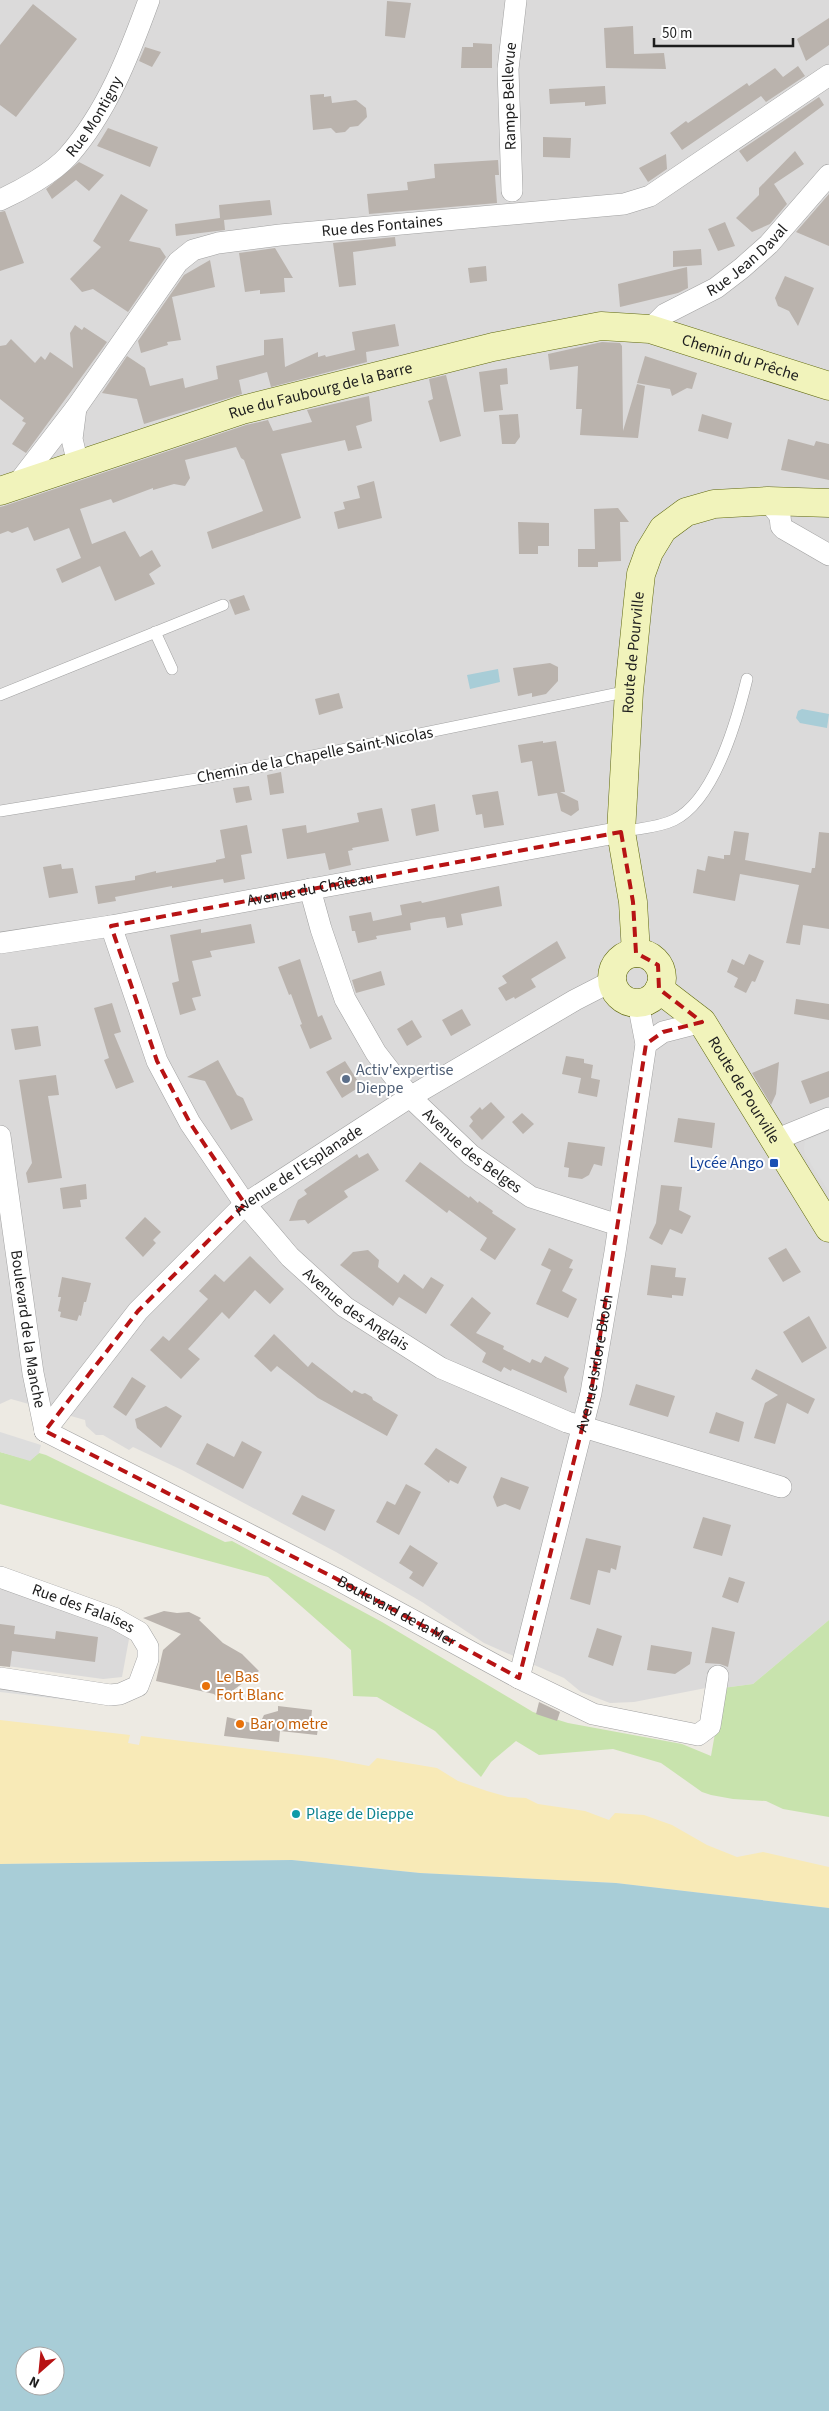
<svg xmlns="http://www.w3.org/2000/svg" width="829" height="2411" viewBox="0 0 829 2411" font-family="'Source Sans 3',sans-serif">
  <style>
    .residential { fill: #dbdada }
    .grass { fill: #c8e3ad }
    .sand { fill: #f8eab7 }
    .parking { fill: #ddd }
    .water { fill: #a8cdd7; fill-rule: evenodd }
    .building { fill: #bab3ad }
    .lines { fill: none; stroke-linecap: round; stroke-linejoin: round }
    .service-casing { stroke: #a1a1a1; stroke-width: 12 }
    .minor-casing { stroke: #a1a1a1; stroke-width: 22 }
    .secondary-casing { stroke: #60690f; stroke-width: 29 }
    .service { stroke: #fff; stroke-width: 11 }
    .minor { stroke: #fff; stroke-width: 21 }
    .secondary { stroke: #f1f3bb; stroke-width: 28 }
    .marked { fill: none; stroke: #b71314; stroke-width: 4; stroke-dasharray: 10 6; stroke-linejoin: round }
    .service-dot { fill: #5c6f8a; stroke: #fff; stroke-width: 2 }
    .transit-dot { fill: #1a4fb4; stroke: #fff; stroke-width: 2 }
    .food-dot { fill: #e8710a; stroke: #fff; stroke-width: 2 }
    .culture-dot { fill: #0f9aa8; stroke: #fff; stroke-width: 2 }
    .labels { text-anchor: middle; dominant-baseline: central; stroke-width: 4; stroke-linejoin: round; paint-order: stroke }
    .street-label { font-size: 16px; fill: #1d1d1d; stroke: #fff }
    .service-label { font-size: 16px; fill: #4e5e75; stroke: #fff; text-anchor: start }
    .transit-label { font-size: 16px; fill: #164399; stroke: #fff; text-anchor: end }
    .food-label { font-size: 16px; fill: #c56008; stroke: #fff; text-anchor: start }
    .culture-label { font-size: 16px; fill: #0d838f; stroke: #fff; text-anchor: start }
  </style>
  <rect width="100%" height="100%" fill="#edeae3"/>
  <path class="residential" d="M0,0H829V1620L753,1684L723,1688L711,1687L634,1702L610,1703L581,1692L564,1678L484,1643L422,1602L336,1552L182,1470L133,1447L129,1450L103,1435H96L86,1426L85,1420L11,1399L0,1404Z
    M0,1586L120,1631L129,1639L122,1677L103,1679L0,1665Z"/>
  <path class="grass" d="M0,1452L30,1460L39,1453L46,1455L225,1542L232,1541L382,1622L533,1712L568,1723L682,1744L711,1756L723,1688L753,1684L829,1620V1817L783,1809L766,1801L733,1799L711,1795L702,1792L661,1763L613,1749L539,1755L516,1741L491,1762L481,1777L435,1731L377,1697L353,1696L351,1650L268,1577L0,1504Z"/>
  <path class="sand" d="M0,1720L130,1735L128,1743L139,1745L141,1736L326,1758L369,1766L377,1758L437,1768L458,1781L487,1791L508,1797L526,1798L538,1804L585,1811L609,1820L615,1813L644,1815L672,1825L707,1845L737,1857L763,1852L829,1867V1908L616,1883L420,1873L292,1860L0,1864Z"/>
  <path class="parking" d="M829,1131V1192L805,1155L804,1148L805,1141Z
    M0,1432L41,1445L39,1453L30,1461L0,1452Z
    M0,1683L102,1704L0,1692Z"/>
  <path class="water" d="M498,669L500,682L470,689L467,675Z
    M802,709L829,714L827,728L800,723L796,718L798,711Z
    M292,1860L420,1873L616,1883L829,1908V2411H0V1864ZM25,2356H55V2386H25Z"/>
  <path class="building" d="M387,1L411,3L405,38L385,36Z
    M33,4L77,39L16,117L0,105V45Z
    M829,18V45L806,61L797,39Z
    M633,26L634,54L664,53L666,69L606,68L604,28Z
    M473,43L492,44V68H461L462,47H473Z
    M145,47L161,52L152,67L139,61Z
    M798,66L805,76L766,102L761,96L682,150L670,133L686,121L688,123L747,83L749,86L775,68L783,77Z
    M605,86L606,104L585,106V102L550,104L549,89Z
    M324,94V97L331,96L332,103L356,100L366,108L367,117L358,126L350,127L345,132L336,133L331,128L313,130L310,95Z
    M819,97L824,105L747,162L739,151Z
    M108,128L158,147L150,167L97,146Z
    M543,137L571,138L570,158L543,157Z
    M795,151L804,164L774,184L787,204L770,224L752,232L736,218L759,195V188Z
    M666,154L667,169L648,182L639,168Z
    M498,160L499,175H495L497,203L369,214L367,194L408,190L407,182L435,178L434,164Z
    M79,162L104,175L89,191L76,180L52,199L46,189Z
    M121,194L148,210L129,241L160,248L166,257L128,312L93,289L82,292L70,279L101,247L93,241Z
    M829,194V246L796,232Z
    M270,200L272,215L224,220L225,230L176,236L175,224L220,218L219,205Z
    M5,211L24,263L0,271V212Z
    M725,222L735,246L718,251L708,229Z
    M395,237L396,246L353,252L356,285L339,287L333,243Z
    M275,248L293,278H284L285,292L260,294V290L245,292L239,253Z
    M701,249L702,265L673,267V251Z
    M210,260L215,287L172,297L181,340L167,342L168,345L141,353L138,341L184,275Z
    M486,266L487,281L470,283L468,268Z
    M687,267L688,288L678,293L620,307L618,284Z
    M785,276L814,288L798,326L789,311L778,306L775,298Z
    M395,324L399,346L366,352L367,362L271,387L267,372L239,380L242,394L144,424L137,399L102,393L127,356L145,368L150,386L183,378L185,388L218,379L216,366L264,355V340L283,338L285,367L318,352V357L325,355L326,357L355,350L352,332Z
    M75,325L82,330L84,327L107,342L26,453L12,444L26,423L22,421L24,418L0,399V346L6,345L11,339L35,363L41,356L45,360L50,352L73,368L70,333Z
    M602,342L620,343L622,346L623,431L637,384L645,386L638,438L580,435L582,409H576L578,366L550,370L548,354Z
    M645,356L697,373L692,389L687,388L672,396L670,389L637,383Z
    M507,368L508,384L500,385L503,410L484,412L479,372Z
    M446,375L461,436L440,442L428,401L433,399L429,379Z
    M369,396L372,421L356,426L362,448L348,451L345,440L281,454L301,518L212,549L207,532L263,511L244,460L241,458L236,447L185,460L190,478L185,486L174,484L153,490V488L113,503L111,499L80,509L92,544L125,531L140,557L152,550L161,566L149,574L155,584L115,601L100,566L62,583L56,569L81,558L69,528L34,541L28,527L12,533L8,531L0,534V507L4,506L246,425L268,420L273,431L312,422L307,410Z
    M518,414L520,437L515,444H502L499,415Z
    M702,414L732,423L728,439L698,431Z
    M788,439L814,446L816,441L829,444V480L781,470Z
    M374,481L382,518L338,529L334,512L345,509L343,502L360,498L357,486Z
    M618,508L629,522H620L621,561L598,562V567H578V549H595L594,509Z
    M518,522L549,523V546H538V554H519Z
    M244,595L250,610L235,615L229,600Z
    M550,663L558,667V681L546,694L532,697V693L518,696L513,668Z
    M339,693L343,708L319,715L315,699Z
    M543,741V743L556,741L565,792H560L578,801L579,810L571,816L561,811L557,793L538,796L532,761L521,763L518,745Z
    M281,772L284,793L270,795L267,775Z
    M249,786L252,800L236,803L233,788Z
    M498,791L504,825L484,828L482,814L476,815L472,795Z
    M435,804L439,831L416,836L411,809Z
    M382,808L389,841L352,848L353,850L348,851L351,865L329,870L325,853L287,859L282,829L306,825L307,833L359,822L357,813Z
    M247,825L252,853L241,855L245,879L224,883L223,879L172,888V886L115,897L116,901L98,904L95,886L135,880V876L156,871V873L216,862V860L225,858L220,830Z
    M734,831L749,833L745,860L811,873L812,868H815L819,832L829,833V929L803,925L800,945L786,943L799,885L740,874L735,901L693,893L697,869L705,871L708,856L724,859V855H730Z
    M61,864L62,869L73,868L78,893L49,898L43,867Z
    M499,886L502,906L461,914L463,925L447,928L445,917L429,919L410,923L411,930L376,936L377,939L358,943L355,931H352L349,916L371,912L373,921L402,915L400,905L421,901L422,903Z
    M251,924L255,943L210,951L212,957L192,961L201,996L192,998L196,1010L180,1015L172,983L179,981L170,935L201,929V933Z
    M557,941L566,958L531,979L536,987L515,999L514,997L506,1001L498,988L507,983L502,976Z
    M749,954L764,961L755,982L752,981L746,993L734,987L738,978L727,972L732,959L744,965Z
    M300,959L318,1017L322,1015L332,1039L310,1049L300,1025L302,1024L291,994L289,995L278,967Z
    M381,971L385,985L356,993L352,980Z
    M796,999L829,1004V1020L794,1014Z
    M112,1003L121,1032L114,1034L134,1082L116,1089L104,1060L109,1058L94,1008Z
    M462,1009L471,1025L451,1036L442,1020Z
    M412,1020L422,1037L407,1046L397,1029Z
    M38,1026L41,1046L15,1050L11,1029Z
    M566,1056L584,1059V1063L593,1065L591,1078L600,1080L597,1097L578,1093L581,1078L562,1074Z
    M218,1060L237,1095L243,1098L253,1120L231,1130L205,1081L187,1077Z
    M345,1061L361,1086L342,1098L326,1072Z
    M779,1062L776,1094L771,1105L752,1073Z
    M829,1071V1097L810,1104L801,1081Z
    M56,1075L59,1095L48,1096L62,1178L28,1183L26,1173L32,1163L19,1080Z
    M491,1102L505,1117L482,1140L469,1126L473,1121L470,1117L480,1107L482,1110Z
    M522,1113L534,1124L523,1134L512,1122Z
    M678,1118L715,1123L712,1148L674,1142Z
    M568,1142L605,1147L602,1166L594,1164L589,1175L582,1179L568,1177L569,1168L564,1167Z
    M368,1153L379,1170L344,1191L348,1197L308,1224L305,1220L289,1221L298,1200L307,1194L304,1190L357,1154L359,1158Z
    M420,1162L469,1198L470,1196L478,1203L479,1201L493,1211L492,1213L516,1229L495,1260L480,1250L487,1238L449,1210L447,1213L405,1181Z
    M86,1184L87,1199L80,1200L81,1207L63,1209L60,1188Z
    M661,1185L682,1187L679,1210L691,1216L682,1234L670,1229L662,1245L649,1238L656,1223Z
    M145,1217L161,1232L153,1240L156,1243L143,1257L125,1238Z
    M549,1248L573,1260L569,1268L573,1269L562,1291L577,1299L568,1318L536,1304L551,1270L541,1265Z
    M786,1248L801,1272L783,1282L768,1258Z
    M368,1250L379,1260L378,1267L398,1283L404,1274L423,1289L431,1277L444,1285L426,1314L399,1297L393,1306L340,1265L353,1252Z
    M250,1256L284,1289L270,1304L255,1290L229,1319L222,1312L188,1349L200,1359L181,1379L150,1350L163,1336L169,1341L208,1299L199,1291L215,1274L224,1282Z
    M651,1265L676,1268L675,1277L686,1278L683,1296L672,1295V1298L647,1295Z
    M62,1277L91,1283L86,1302H84L81,1316L79,1315L77,1321L60,1317L61,1312L58,1311L61,1297H58Z
    M472,1297L491,1313L476,1333L504,1346L503,1349L530,1363L532,1359L541,1363L545,1356L569,1368L564,1377L567,1393L512,1369L511,1371L504,1367L501,1372L482,1362L486,1353L450,1325Z
    M809,1316L827,1348L802,1363L783,1332Z
    M274,1334L308,1367L312,1362L352,1393L354,1390L362,1394L365,1393L372,1397L373,1400L398,1415L387,1436L318,1398L277,1366L271,1372L254,1356Z
    M756,1369L815,1399L808,1414L787,1403L775,1444L754,1438L765,1403L778,1395L751,1379Z
    M132,1377L146,1386L126,1416L113,1407Z
    M636,1384L675,1396L668,1417L629,1405Z
    M166,1406L182,1416L161,1448L137,1428L135,1419Z
    M716,1412L744,1422L739,1442L709,1433Z
    M242,1441L262,1452L243,1489L196,1464L207,1443L234,1457Z
    M436,1448L467,1467L458,1484L450,1480L449,1483L424,1464Z
    M501,1477L529,1487L520,1510L505,1504L497,1507L493,1497Z
    M406,1484L421,1492L399,1535L376,1522L387,1501L395,1505Z
    M302,1495L335,1510L325,1531L292,1514Z
    M703,1517L731,1525L722,1556L693,1548Z
    M586,1538L621,1546L616,1570L611,1568L610,1573L598,1570L590,1605L570,1599Z
    M410,1545L438,1563L423,1587L409,1578L413,1572L399,1563Z
    M729,1577L745,1582L738,1603L722,1597Z
    M164,1611L177,1613L189,1612L201,1618L199,1620L223,1643L242,1654L259,1671L220,1700L214,1694L156,1681L163,1650L181,1634L143,1618Z
    M0,1624L15,1626L14,1634L55,1639L56,1631L98,1637L95,1662L12,1651L10,1667L0,1666Z
    M712,1627L735,1632L728,1667L720,1664L705,1663Z
    M597,1628L622,1636L613,1666L588,1657Z
    M651,1645L692,1652L690,1664L675,1674L647,1670Z
    M539,1702L560,1712L557,1721L536,1714Z
    M278,1706L312,1710L311,1720L319,1721L317,1735L280,1731L279,1742L224,1736L227,1717L259,1725L264,1715L278,1711Z"/>
  <g class="lines">
    <g class="service-casing">
      <path id="service" d="M155,632L172,669
        M0,695L223,605
        M0,811L209,777L629,691
        M621,832C638,828 658,828 674,820C715,800 737,720 747,679"/>
    </g>
    <g class="minor-casing">
      <g id="minor">
        <path id="s1" d="M512,191L508,69L516,0"/>
        <path id="s2" d="M0,200C20,191 53,173 68,156C107,112 129,55 149,0"/>
        <path id="s3" d="M650,329L665,314L716,288L742,268L769,244L829,175"/>
        <path d="M76,408L72,439L78,464"/>
        <path id="s4" d="M15,487L76,408L178,262L193,250L218,243L280,235L624,204L650,196L829,75"/>
        <path d="M768,501L780,516L781,526L784,529L829,555"/>
        <path id="s5" d="M310,889L321,929L345,999L376,1053L410,1097L471,1155L531,1197L618,1225"/>
        <path id="s6" d="M111,926L157,1061L190,1123L245,1204L290,1257L345,1307L441,1368L567,1422L781,1487"/>
        <path id="s7" d="M0,943L111,926L621,832"/>
        <path d="M646,1044L663,1032L702,1022"/>
        <path id="s8" d="M0,1136L33,1373L45,1431"/>
        <path d="M775,1140L829,1118"/>
        <path id="s9" d="M45,1431L335,1578L519,1678L593,1714L698,1735L710,1726L718,1676"/>
        <path id="s10" d="M45,1431L138,1311L245,1204L410,1097L575,1000L612,981"/>
        <path id="s11" d="M0,1577L114,1618L139,1632L148,1647V1659L138,1686L120,1694L110,1695L0,1678"/>
        <path id="s12" d="M519,1678L591,1393L615,1252L646,1044L638,1003"/>
      </g>
    </g>
    <g class="secondary-casing">
      <g id="secondary">
        <path id="s13" d="M0,491L242,410L493,347L601,326L650,329L829,386"/>
        <path id="s14" d="M636,953L633,902L621,832L629,691L638,601L641,574L649,552L663,529L686,512L714,504L768,501L829,503"/>
        <circle cx="637" cy="978" r="25"/>
        <path id="s15" d="M659,989L702,1022L829,1228"/>
      </g>
    </g>
    <use href="#service" class="service"/>
    <use href="#minor" class="minor"/>
    <use href="#secondary" class="secondary"/>
  </g>
  <path class="marked" d="M621,832L633,902L636,953L658,965L659,989L702,1022L663,1032L646,1044L591,1393L519,1678L335,1578L45,1431L138,1311L245,1204L190,1123L157,1061L111,926Z"/>
  <circle class="service-dot" cx="346" cy="1079" r="5"/>
  <rect class="transit-dot" x="769" y="1158" width="10" height="10" rx="2.5"/>
  <g class="food-dot">
    <circle cx="206" cy="1686" r="5"/>
    <circle cx="240" cy="1724" r="5"/>
  </g>
  <circle class="culture-dot" cx="296" cy="1814" r="5"/>
  <g class="labels">
    <g class="street-label">
      <text stroke="none"><textPath href="#s1" startOffset="95">Rampe Bellevue</textPath></text>
      <text stroke="none"><textPath href="#s2" startOffset="129">Rue Montigny</textPath></text>
      <text stroke="none"><textPath href="#s4" startOffset="488">Rue des Fontaines</textPath></text>
      <text stroke="none"><textPath href="#s3" startOffset="120">Rue Jean Daval</textPath></text>
      <text stroke="none"><textPath href="#s13" startOffset="768">Chemin du Prêche</textPath></text>
      <text stroke="none"><textPath href="#s13" startOffset="336">Rue du Faubourg de la Barre</textPath></text>
      <text stroke="none"><textPath href="#s14" startOffset="302">Route de Pourville</textPath></text>
      <text transform="translate(315 755) rotate(-11)">Chemin de la Chapelle Saint-Nicolas</text>
      <text stroke="none"><textPath href="#s7" startOffset="315">Avenue du Château</textPath></text>
      <text stroke="none"><textPath href="#s15" startOffset="134">Route de Pourville</textPath></text>
      <text stroke="none"><textPath href="#s5" startOffset="316">Avenue des Belges</textPath></text>
      <text stroke="none"><textPath href="#s10" startOffset="366">Avenue de l'Esplanade</textPath></text>
      <text stroke="none"><textPath href="#s6" startOffset="465">Avenue des Anglais</textPath></text>
      <text stroke="none"><textPath href="#s8" startOffset="195">Boulevard de la Manche</textPath></text>
      <text stroke="none"><textPath href="#s12" startOffset="324">Avenue Isidore Bloch</textPath></text>
      <text stroke="none"><textPath href="#s11" startOffset="89">Rue des Falaises</textPath></text>
      <text stroke="none"><textPath href="#s9" startOffset="395">Boulevard de la Mer</textPath></text>
    </g>
    <g class="service-label">
      <text x="356" y="1070">Activ'expertise<tspan x="356" dy="18">Dieppe</tspan></text>
    </g>
    <g class="transit-label">
      <text x="764" y="1163">Lycée Ango</text>
    </g>
    <g class="food-label">
      <text x="216" y="1677">Le Bas<tspan x="216" dy="18">Fort Blanc</tspan></text>
      <text x="250" y="1724">Bar o metre</text>
    </g>
    <g class="culture-label">
      <text x="306" y="1814">Plage de Dieppe</text>
    </g>
  </g>
  <g transform="translate(40 2371) rotate(207)"><circle r="24" fill="#ffffff" stroke="#a5a5a5"/>
  <path d="M0-4L9 19L0 12L-9 19Z" fill="#b71314"/>
  <text y="-8" font-size="14" font-weight="bold" text-anchor="middle" fill="#1d1d1d">N</text>
  </g>
  <path d="M654 38v8h139v-8" fill="none" stroke="#1d1d1d" stroke-width="2.5"/>
  <text x="662" y="38" font-size="15" fill="#1d1d1d" stroke="#ffffff" stroke-width="4" paint-order="stroke">50 m</text>
</svg>
